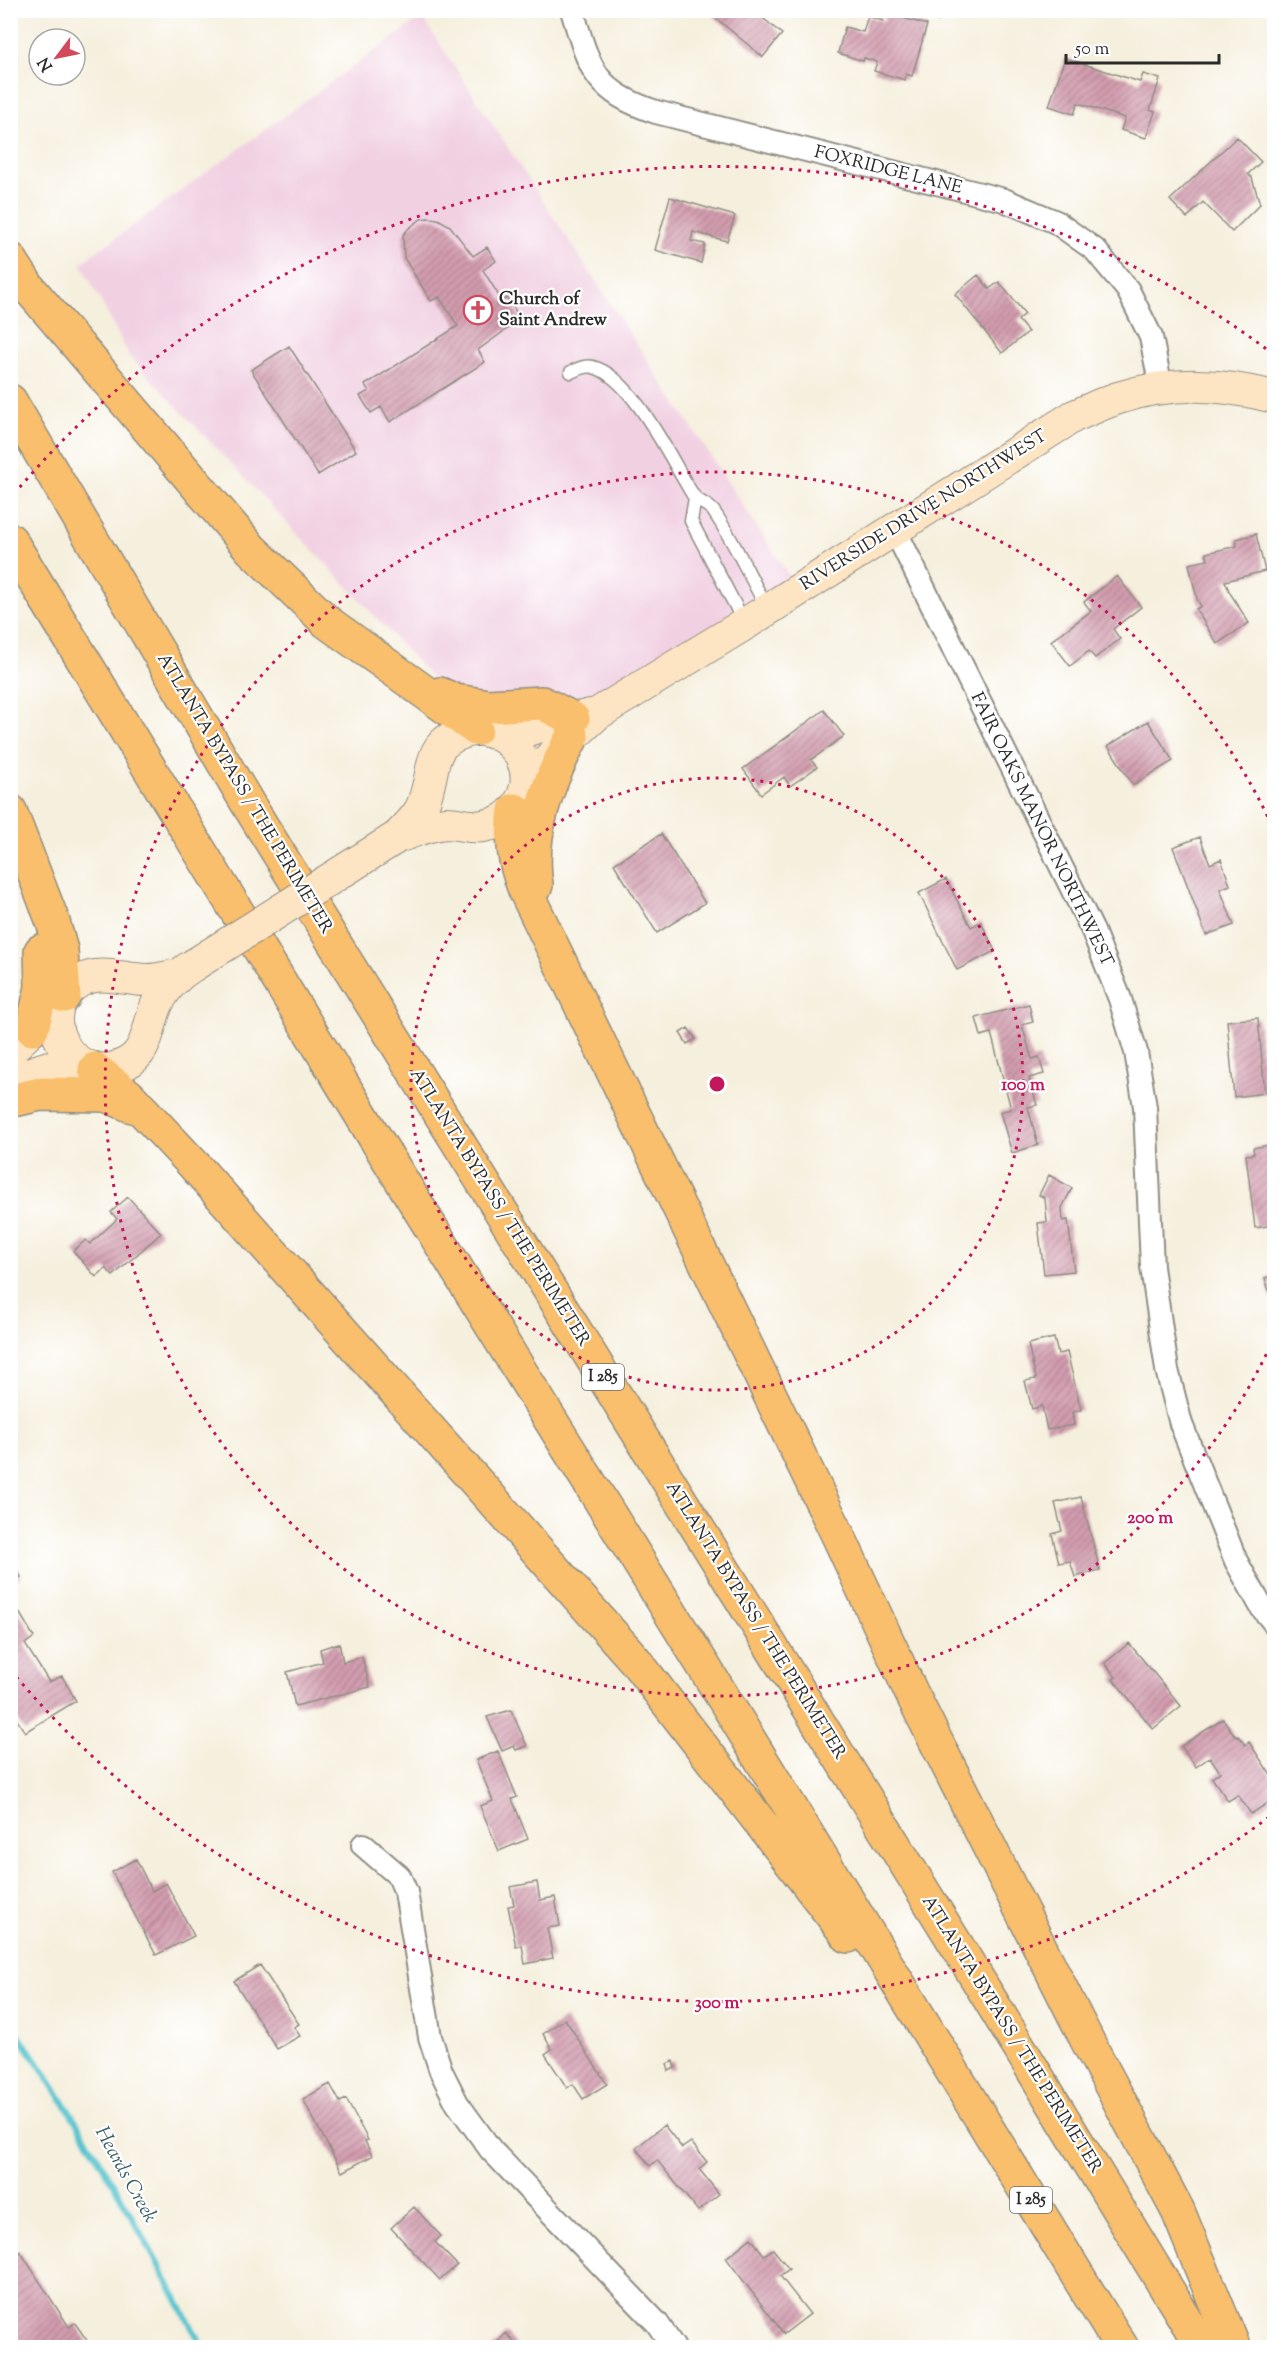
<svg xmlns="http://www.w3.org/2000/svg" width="1285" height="2358" viewBox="0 0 1285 2358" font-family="'Sorts Mill Goudy',serif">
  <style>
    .built { fill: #f1d0e2 }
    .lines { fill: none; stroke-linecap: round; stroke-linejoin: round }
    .stream { stroke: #59c5d0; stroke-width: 6 }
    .building { fill: url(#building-hatch) }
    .lane-casing { stroke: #908d84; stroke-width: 15 }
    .street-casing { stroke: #908d84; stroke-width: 26 }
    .secondary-casing { stroke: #908d84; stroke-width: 34 }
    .highway-casing { stroke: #908d84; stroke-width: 36 }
    .lane { stroke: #fff; stroke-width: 12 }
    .street { stroke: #fff; stroke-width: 22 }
    .secondary { stroke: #fde5c4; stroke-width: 32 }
    .highway { stroke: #f9bf6c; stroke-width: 33 }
    .secondary-bridge-casing { stroke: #908d84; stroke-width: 34; stroke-linecap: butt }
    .secondary-bridge { stroke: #fde5c4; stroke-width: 32 }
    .ring { fill: none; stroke: #c2185b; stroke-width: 3; stroke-dasharray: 3 6 }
    .labels { text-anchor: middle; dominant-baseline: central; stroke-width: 4.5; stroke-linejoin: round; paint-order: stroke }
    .shield { fill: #fff; stroke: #6b6b6b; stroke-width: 1.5 }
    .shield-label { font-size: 16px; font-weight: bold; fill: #2b2b2b }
    .street-label { font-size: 18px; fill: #2b2b2b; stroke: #fff }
    .poi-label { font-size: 18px; font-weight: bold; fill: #2b2b2b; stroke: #fff; text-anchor: start }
    .water-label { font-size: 20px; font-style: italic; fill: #3b6165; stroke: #fff }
    .centre { fill: #c2185b; stroke: #fff; stroke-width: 3 }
    .ring-label { font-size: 18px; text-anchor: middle; font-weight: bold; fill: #c2185b; stroke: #fff; stroke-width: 4.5; stroke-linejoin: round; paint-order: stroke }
  </style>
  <defs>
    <pattern id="building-hatch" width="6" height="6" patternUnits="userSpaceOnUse" patternTransform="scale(1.5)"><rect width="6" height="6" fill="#d39daf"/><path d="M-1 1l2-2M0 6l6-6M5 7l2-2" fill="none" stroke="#ab808f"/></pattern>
  </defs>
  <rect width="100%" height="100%" fill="#fff"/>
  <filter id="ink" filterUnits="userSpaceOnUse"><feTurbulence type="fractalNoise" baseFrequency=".0167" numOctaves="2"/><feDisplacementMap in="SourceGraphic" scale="12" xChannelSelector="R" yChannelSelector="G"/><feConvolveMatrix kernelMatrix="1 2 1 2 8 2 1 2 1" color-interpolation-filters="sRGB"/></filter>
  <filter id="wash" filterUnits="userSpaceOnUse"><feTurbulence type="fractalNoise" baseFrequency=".008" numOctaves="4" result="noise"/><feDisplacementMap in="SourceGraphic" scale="24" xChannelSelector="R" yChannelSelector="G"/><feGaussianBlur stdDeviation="1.35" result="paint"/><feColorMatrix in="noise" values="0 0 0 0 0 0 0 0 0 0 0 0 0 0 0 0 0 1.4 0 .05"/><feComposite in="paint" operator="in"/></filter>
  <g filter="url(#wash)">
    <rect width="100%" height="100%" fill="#f5efdd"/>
    <path class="built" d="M422,17L790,577L522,758L501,754L365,605L130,357L81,263Z"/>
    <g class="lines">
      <path class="stream" d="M10,2023C84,2125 144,2237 203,2348"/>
    </g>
    <g id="blocks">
      <path class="building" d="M706,10H771L764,19L782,34L763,57Z
        M923,10H942L939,21L922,17Z
        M886,13L927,25L912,76L906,74L905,80L874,71L877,62L864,58L863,61L838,53L845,27L863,32L868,16L883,21Z
        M1065,58L1140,82L1143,74L1160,79L1150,110L1155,112L1146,138L1121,130L1125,118L1078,103L1074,114L1049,106Z
        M1237,137L1261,162L1248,174L1252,178L1260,204L1232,232L1203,202L1187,218L1170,200Z
        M670,197L735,216L727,241L693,232L691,241L705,244L701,263L655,250Z
        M428,218L438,219L450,226L473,256L487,247L496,261L483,270L502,301L507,298L521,319L478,350L485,362L390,422L381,407L371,413L360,396L369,391L365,385L458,326L439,297L431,301L404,258L403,235L408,229L421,219Z
        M978,275L989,289L999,282L1025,314L1018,320L1028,332L1002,353L955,294Z
        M289,346L356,451L318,475L251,370Z
        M1256,534L1265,571L1225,581L1230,593L1249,623L1217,644L1196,609L1201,606L1197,599L1189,564L1208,560L1206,553L1237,546L1236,539Z
        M1117,576L1141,607L1113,629L1120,639L1095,658L1089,651L1070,666L1051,641L1091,611L1084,602Z
        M824,710L844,736L811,760L817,767L790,786L784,777L761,794L743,769Z
        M1148,721L1173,761L1133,785L1108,746Z
        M661,834L705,903L657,933L614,864Z
        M1200,837L1210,864L1221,859L1230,885L1220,889L1234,925L1206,935L1173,847Z
        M946,879L971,927L981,922L995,951L957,970L919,893Z
        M1029,1004L1033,1022L1022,1025L1032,1059L1039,1057L1044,1074L1029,1078L1037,1105L1028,1107L1038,1145L1012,1153L1000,1112L1011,1109L991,1033L981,1036L976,1018Z
        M1258,1018L1265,1093L1234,1097L1227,1021Z
        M688,1028L696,1039L687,1044L680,1033Z
        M1274,1144V1225L1255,1228L1246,1155L1254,1154L1253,1148Z
        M1049,1175L1072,1188L1062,1208L1063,1221L1068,1220L1074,1271L1044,1274L1038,1223L1047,1222L1045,1198L1039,1195Z
        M128,1197L161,1233L113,1276L106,1268L96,1277L73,1251L86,1240L90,1244L117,1219L111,1212Z
        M1274,1275V1308L1265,1278Z
        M1054,1338L1058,1354L1067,1352L1081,1410L1072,1412L1074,1425L1047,1430L1042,1406L1032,1409L1025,1381L1036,1379L1028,1344Z
        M1081,1497L1100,1570L1075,1577L1070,1561L1059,1563L1052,1534L1062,1531L1055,1503Z
        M10,1558L21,1577L10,1584Z
        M19,1612L34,1637L25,1644L49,1682L62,1676L76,1701L25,1732L10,1710V1617Z
        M339,1643L343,1662L362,1657L370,1687L295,1706L287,1672L323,1662L320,1649Z
        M1129,1643L1181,1706L1153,1729L1113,1679L1116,1677L1105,1663Z
        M511,1710L527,1746L516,1750L514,1746L502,1751L487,1717Z
        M1223,1719L1236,1737L1238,1736L1245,1745L1249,1742L1274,1780V1799L1251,1814L1238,1795L1228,1801L1212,1778L1220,1772L1210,1757L1196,1767L1181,1746Z
        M498,1751L517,1797L512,1799L528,1839L499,1851L480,1806L493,1801L476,1760Z
        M136,1859L152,1891L166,1883L194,1936L156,1955L112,1872Z
        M537,1882L540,1900L555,1897L560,1926L547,1928L553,1958L525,1964L522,1945L516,1947L508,1906L514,1905L510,1887Z
        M260,1965L299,2024L294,2027L300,2036L277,2049L234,1981Z
        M565,2019L607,2084L583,2099L573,2084L567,2088L545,2054L552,2049L543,2034Z
        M673,2061L675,2068L669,2071L667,2064Z
        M330,2084L340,2102L346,2099L368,2140L365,2141L372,2156L342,2172L303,2099Z
        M664,2125L682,2148L691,2142L707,2162L699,2169L719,2194L698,2211L657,2160L650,2166L636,2148Z
        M414,2207L441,2236L435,2242L457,2265L440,2280L391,2228Z
        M751,2238L764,2255L773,2249L789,2269L780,2276L810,2314L784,2334L726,2258Z
        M20,2251L69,2327L75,2323L88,2342L81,2348H17L10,2338V2258Z
        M506,2333L519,2348H491Z"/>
    </g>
  </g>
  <g filter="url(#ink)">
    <use href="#blocks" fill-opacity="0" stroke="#908d84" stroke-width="1.5"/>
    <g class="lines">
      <g class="lane-casing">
        <path id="lane" d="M571,372C578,369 585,365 593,367C633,377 672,462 693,495C698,503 709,504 714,512C734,541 750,577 767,608
          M695,498L691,521L745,624"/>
      </g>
      <g class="street-casing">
        <path id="street" d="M572,10C590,70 594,91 656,112L1004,200L1056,222L1095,250L1128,290L1151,337L1161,388
          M895,530L1093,931L1120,999L1136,1052L1145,1107L1152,1267L1167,1370L1181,1424L1236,1561L1262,1608L1274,1623
          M363,1845L399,1876L406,1892L430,2037L441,2071L457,2103L491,2150L657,2323L674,2348"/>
      </g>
      <g class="secondary-casing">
        <path id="secondary" d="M476,729C496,731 512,739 521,757C537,787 516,822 483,826C471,828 458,823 446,823C429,824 413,832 397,837C406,828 419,816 423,804C438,765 424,740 476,729Z
          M505,737L534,728L590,715
          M527,783L539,768L597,714L745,624L1074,416C1089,410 1103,403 1118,398C1173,381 1219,383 1274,397
          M178,975C168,977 158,980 147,980C124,980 101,969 80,981C27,1010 71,1091 125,1064C150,1052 147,1024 158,1002C166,987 177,975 192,966
          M10,1050L51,1012
          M10,1080L49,1067L80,1063"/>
      </g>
      <g class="highway-casing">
        <path id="highway" d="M10,259L28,287L251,549L327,622L476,729
          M10,401L248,804L967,1962L1203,2348
          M10,540L374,1136L724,1699L1122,2348
          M440,694L456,701L488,706L542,703L573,719
          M515,810C511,839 514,862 525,890L837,1533L911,1692L1089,2044L1178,2211L1234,2348
          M10,811L53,922L61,950L64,996
          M536,885C528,833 548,782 572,737
          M32,1029L42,988L41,951
          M95,1069L129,1096L194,1165L634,1659L848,1936
          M10,1101L40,1094L106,1095L132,1106"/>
      </g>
      <use href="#lane" class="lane"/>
      <use href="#street" class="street"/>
      <use href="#secondary" class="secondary"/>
      <use href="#highway" class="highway"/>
      <g class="secondary-bridge-casing">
        <path id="secondary-bridge" d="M192,966L397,837"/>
      </g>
      <use href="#secondary-bridge" class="secondary-bridge"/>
    </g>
  </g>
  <g class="ring">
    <circle cx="717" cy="1084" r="306"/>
    <path d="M1274 1338A612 612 0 1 1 1274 830"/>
    <path d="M1269 1817A918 918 0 0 1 14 1674M14 494A918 918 0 0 1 1269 351"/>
  </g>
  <defs>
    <g id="church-ring" transform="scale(1.5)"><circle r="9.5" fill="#fff" stroke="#d1495b" stroke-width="1.5"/><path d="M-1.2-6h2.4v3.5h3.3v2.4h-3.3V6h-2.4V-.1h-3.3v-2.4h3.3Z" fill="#d1495b"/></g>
  </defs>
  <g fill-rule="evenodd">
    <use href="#church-ring" x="478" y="310"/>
  </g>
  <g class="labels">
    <g class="shield">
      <rect x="582" y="1364" width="42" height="26" rx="4.5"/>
      <rect x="1010" y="2187" width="42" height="26" rx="4.5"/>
    </g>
    <g class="shield-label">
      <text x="603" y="1377">I 285</text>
      <text x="1031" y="2200">I 285</text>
    </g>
    <g class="street-label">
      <text transform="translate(888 171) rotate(14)">FOXRIDGE LANE</text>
      <text transform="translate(924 511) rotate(-32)">RIVERSIDE DRIVE NORTHWEST</text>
      <text transform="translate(244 794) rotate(59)">ATLANTA BYPASS / THE PERIMETER</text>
      <text transform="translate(1041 830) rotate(64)">FAIR OAKS MANOR NORTHWEST</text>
      <text transform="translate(499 1208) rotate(58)">ATLANTA BYPASS / THE PERIMETER</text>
      <text transform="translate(755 1621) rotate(58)">ATLANTA BYPASS / THE PERIMETER</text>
      <text transform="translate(1011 2035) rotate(58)">ATLANTA BYPASS / THE PERIMETER</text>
    </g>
    <g class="poi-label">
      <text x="499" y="300">Church of<tspan x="499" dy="21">Saint Andrew</tspan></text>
    </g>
    <g class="water-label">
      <text transform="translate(125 2175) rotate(61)">Heards Creek</text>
    </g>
  </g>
  <circle cx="717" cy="1084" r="9" class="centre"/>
  <g class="ring-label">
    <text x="1023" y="1090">100 m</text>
    <text x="1150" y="1523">200 m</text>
    <text x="717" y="2008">300 m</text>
  </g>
  <rect width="1285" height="2358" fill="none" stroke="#fff" stroke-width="36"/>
  <g transform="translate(57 57) rotate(238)"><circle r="28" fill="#ffffff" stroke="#aaaaaa" stroke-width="1.5"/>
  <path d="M0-4.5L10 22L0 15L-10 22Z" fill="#d1495b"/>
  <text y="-9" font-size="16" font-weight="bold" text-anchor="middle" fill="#2b2b2b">N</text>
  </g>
  <path d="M1066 54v9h153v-9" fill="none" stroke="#2b2b2b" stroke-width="3"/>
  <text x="1075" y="54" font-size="18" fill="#2b2b2b" stroke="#ffffff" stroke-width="4.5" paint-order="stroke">50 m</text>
</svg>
